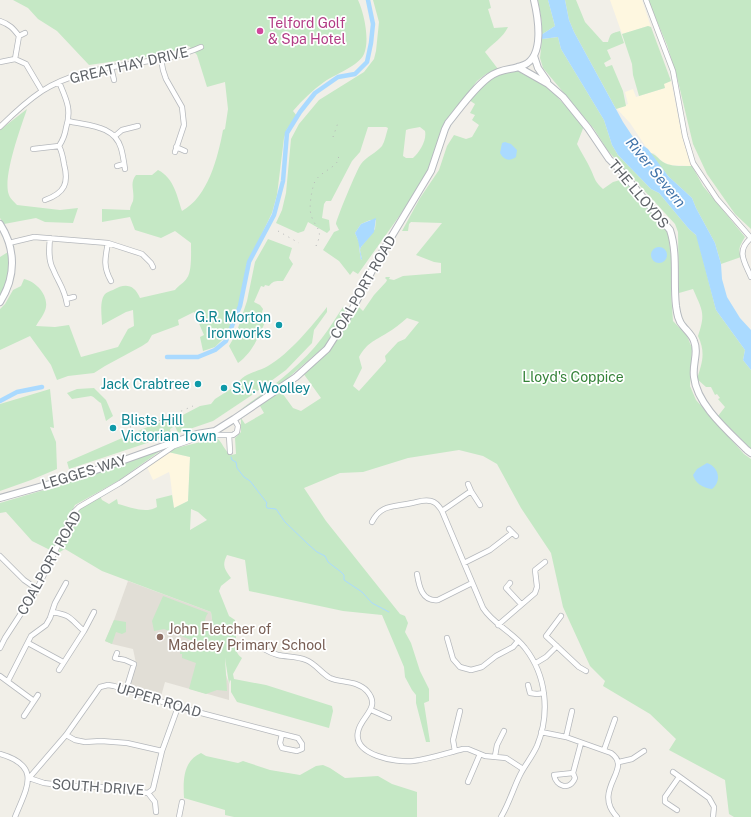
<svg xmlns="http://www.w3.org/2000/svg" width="751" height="817" viewBox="0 0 751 817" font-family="'Public Sans',sans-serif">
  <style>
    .commercial { fill: #fef7e0 }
    .education { fill: #e1ded6 }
    .green { fill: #c5e8c5; fill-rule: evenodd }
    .water { fill: #aadaff }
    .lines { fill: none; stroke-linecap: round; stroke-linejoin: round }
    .stream { stroke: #aadaff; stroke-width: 1 }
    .canal { stroke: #aadaff; stroke-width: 4.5 }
    .street-casing { stroke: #b5b8bc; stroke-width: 6 }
    .secondary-casing { stroke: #b6babf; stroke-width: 8 }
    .street { stroke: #fff; stroke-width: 4.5 }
    .secondary { stroke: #fff; stroke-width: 6 }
    .rail { stroke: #b6b7b8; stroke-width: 1; stroke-dasharray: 1 5; stroke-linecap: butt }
    .hotel-dot { fill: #d1479c; stroke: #fff; stroke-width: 1.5 }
    .culture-dot { fill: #0f9aa8; stroke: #fff; stroke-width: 1.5 }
    .education-dot { fill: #8d6e63; stroke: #fff; stroke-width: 1.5 }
    .labels { text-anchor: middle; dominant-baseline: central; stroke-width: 3.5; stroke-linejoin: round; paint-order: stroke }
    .hotel-label { font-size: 14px; fill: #b23c85; stroke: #fff; text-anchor: start }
    .street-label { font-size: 14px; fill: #5f6368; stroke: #fff }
    .culture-label { font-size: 14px; fill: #0d838f; stroke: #fff; text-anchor: end }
    .park-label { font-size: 14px; fill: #348238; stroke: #fff }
    .education-label { font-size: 14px; fill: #785e54; stroke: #fff; text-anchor: start }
    .water-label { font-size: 15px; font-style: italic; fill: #4174aa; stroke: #fff }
  </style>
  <rect width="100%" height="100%" fill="#f1efe8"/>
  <path class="commercial" d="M610,0H642L651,27L648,26L622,34Z
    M671,81L683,140L692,166L670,165L663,162L654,153H650L630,123L617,109L628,104L625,92L633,89L636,97L665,88L663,84Z
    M168,452L190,457L188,501L174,508L170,476L169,472L153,480L147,467Z"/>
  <path class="education" d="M128,581L211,612L215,643L229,684V700L165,682L160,700L129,688L136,663L133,649L112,644L105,641L114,620Z"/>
  <path class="green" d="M13,0H358C364,13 370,40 364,54C359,66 335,74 324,82C313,90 302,100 293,111L297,116L287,129L284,138L277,195L272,213L246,266L245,284L239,307L230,327L223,339L215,347L203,351L200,337L204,335L194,312L178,320L179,325L152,335L148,342L142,346L105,366L94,373L68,376L57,380L51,365L30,336L0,350V309L5,304L13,290L21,286L24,279C35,281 48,294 46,307C45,314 39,320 36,326L55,327L69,325L81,357L118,347L128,329L134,326L133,310L126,312L102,325C102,317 99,301 105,294C107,292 110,291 113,290C125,283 134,284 140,298L175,290C179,285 184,283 187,278C192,272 191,252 191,243L175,231L161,238L135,230L130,217L102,222V209L130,210C130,206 132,204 133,201C135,190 129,184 136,175H152L158,170C174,178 177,196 182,211C208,197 218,157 223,130L225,129L228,109L225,82L207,87L197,55L189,46L165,54L89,65L57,31L38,19L28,8Z
    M373,0H489L491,8L488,9L494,28L508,27C503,38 493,43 485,52L498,69L486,74L477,81L447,121L433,162L418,187L410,201L358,274L353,271L350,275L339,261L323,250L334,232L339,230C338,228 337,226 336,224C336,220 357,169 361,164C366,157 376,153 382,146C385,141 386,134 388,128L386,127H368L360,152L352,161L331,201H326L324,204L322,218L329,220L330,230L327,233L308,222L304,231L298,233L276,223L282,210L286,193L291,139L299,124L319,100L364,72L374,59L376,51L379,22ZM420,127L425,131C427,140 420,152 413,158H406L403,156L406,130L409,129ZM370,220H376L375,229L361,247L360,250L362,259L361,260L359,248V242L355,233L361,224Z
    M538,0H548L555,26L541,35L542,23Z
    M565,0H576L585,22L603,42H608C611,33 610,34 620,31L624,43L607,50L611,59L604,63L606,67L612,65L623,91L626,106L616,109L574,32L569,20Z
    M648,0H751V229L735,214L707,174L693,144L677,77L667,45Z
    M648,26L651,27L671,81L664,84L665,88L639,96L633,75L632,64L622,34Z
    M558,37L561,49L604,120L612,145L618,155L651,189L659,193L689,229L697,236L716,310L745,350L743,360L751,370V449L718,416L725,407L718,399L720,398L717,394L715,395L711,387H706L697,379C702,363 706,353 698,336C706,313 702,310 693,289L679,293L678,232L675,224L608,151L594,129L543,68L540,58L542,39Z
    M514,69L549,88L584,126L577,144C581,152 587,161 591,170C595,179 595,182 603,189L613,182L624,179L668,233L671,256V293L673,321L687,336L692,348L690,386L696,400L744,454L751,459V817H734L729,814L725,780L669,750L676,739L650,714L603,686L605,681L590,666L563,607L551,553L521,508L497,464L483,456L459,450L408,458L363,472L340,473L304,488L326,521L400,614L405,616L408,623L405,632L411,643L420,671L429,689V701L424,703L430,742H426L416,703V695L412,690L405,677L404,667L382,615L343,611L249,591L245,560L227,555C222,565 224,569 231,578L221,586L219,591L229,616L235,620C235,626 236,632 236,637C235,646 234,652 242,658L233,674L234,679L266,685L332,706L333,711L329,728L237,702L231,692V681L230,680L229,684L225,658L227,691L217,690L206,694L189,689L196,663L182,658V654H180V652L187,650V644L191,643V640L164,629L154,631L152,621L163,596L208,613C202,621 206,629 214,634L211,612L102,571L65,549L58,553L78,512L81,508L100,496L102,500L109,504L117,499L118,504C130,507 146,514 157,507L156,499L172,495L174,508L188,501L190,457L168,452L176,448L217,438C223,443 223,449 231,455L236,454L235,438L241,432V418L245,424L264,413L260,406L280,390L293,408L301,411L321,398L303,373L327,353L343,330L356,304L363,311L374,295L386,282L387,280L385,278L386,277H390L389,279L394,280L403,276L441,273V263L434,262L416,255L442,223L411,222L409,224L408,231H402L420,198L439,170L447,146L454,135L466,139L472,137L479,125L472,120L475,115L470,113L475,104L469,100C482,87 496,72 514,69ZM407,318L419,322L405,339L398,342L385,356L386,361L359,391L353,386L362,368L359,357C367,343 374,341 387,333C394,329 401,323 407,318ZM191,509L198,512L207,520L190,530Z
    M27,109C21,127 2,178 9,195C10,198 14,202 17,205L60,210L78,208L73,223L45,222L36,218L4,224L0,218V130Z
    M650,153C656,154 658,159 663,162C671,167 683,166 692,166L703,186L745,237C741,244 737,249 741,257L721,264L715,243L696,208L692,198L668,176Z
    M268,239L292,248L289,258L293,264L283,281C276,281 274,280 269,286L265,285L264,287L261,286L254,302L260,305L263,309L261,316L267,318C259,335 254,351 238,363L229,346L236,334L247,301L255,262Z
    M8,252L10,265L7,282L0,297V257Z
    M327,307V312L314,330L312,343L286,370L252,395L213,421L178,433L175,426L170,429L171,435L69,469L67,462L152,425L179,417L200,406L211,404L215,399L237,385C242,373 258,372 268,366C289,354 312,326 327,307Z
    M343,307L345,312V317L326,345L280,385L240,410C269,389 300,367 322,338C330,328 336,317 343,307Z
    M94,388L106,400L113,416L106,421L101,403C97,401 95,397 91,396L72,399L67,393L77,389Z
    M50,389L54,428L50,427L56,442L57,469L31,480L0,491V404Z
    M163,449L118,481L75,505L52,551L32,541L6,512L0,513V503L88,477Z
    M114,620L126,622V632L122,634L116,632L112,644L105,641Z
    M201,753L206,756L238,763L243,761L270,770L300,775L316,766L323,765L330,768L345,778L378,776L392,784L417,792V817H234L225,815V810L184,798C183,780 183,761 201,753Z"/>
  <path class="water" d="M548,0H565L569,20L574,32L623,122L635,140L648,149L668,176L692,198L696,208L715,243L721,264L722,279L727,297L740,318L751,330V370L743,360L745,350L716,310L696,235L689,229L659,193L651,189L618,155L612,145L604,120L561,49L558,37L542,39L541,35L555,26Z
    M505,142L511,144L517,150L516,157C509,162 504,160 500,153L502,143Z
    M376,218L374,232L361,247L360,250L362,259L361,260C359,249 360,243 355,233L361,224Z
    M651 255a8 8 0 1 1 16 0a8 8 0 1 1-16 0Z
    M707,463C719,467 722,481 712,489C703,488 695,483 693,475L697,469Z"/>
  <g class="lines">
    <path class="stream" d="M231,457L232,460L236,462L237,468L244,477L250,481L267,503L266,505L267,508L276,509L285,522L309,545L317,552L325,556L328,562L341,572L344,575V580L362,592L372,603L389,612"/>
    <path class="canal" d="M167,357H198L215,350L226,341L240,306L249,262L274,215L283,181L287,133L300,112L315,93L338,77L355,74L367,62L371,43L373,24L368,0
      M0,401L17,392L42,387"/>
    <g class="street-casing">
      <path id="street" d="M646,0L673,71L685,136L693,163L717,199L751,238
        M0,21C9,24 13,28 19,36L15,59
        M19,36L25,33
        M161,59L163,70L166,79L182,107L184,125L175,152
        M0,62L15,59L26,64L42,91
        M111,67L114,80
        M68,121C88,126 114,125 121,148C123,155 124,162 125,169
        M0,127C13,114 27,101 42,91C67,75 97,69 126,65C152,60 177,58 201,47
        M115,136L122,130L138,126
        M59,146C63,140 65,135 66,128C72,109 66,99 59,82
        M176,147L185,151
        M33,149L59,146
        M117,166L124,164
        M45,200C65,193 69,183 64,164C63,157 62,152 59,146
        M50,238C49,248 48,260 53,269C59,284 64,287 67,304
        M751,238C736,251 744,261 751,277
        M9,243L34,237L108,243L142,254L151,263L153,267
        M108,243C105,258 103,267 111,281
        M66,299L74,297
        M229,435L230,452
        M471,491L480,505
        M442,511L471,491L468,484
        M372,522C381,504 394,507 412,503C418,502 424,499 431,501C436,502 439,506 442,511L483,608C494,625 513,632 525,648C547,676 550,714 537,746C532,757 525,765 520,775C513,789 509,804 501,817
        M509,529L516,536
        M0,556L24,580L37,589
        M464,563L490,550L512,533
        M417,574C419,586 422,602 438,600L472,583
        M510,583L506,588L521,604
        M52,612C72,615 70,619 84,631L59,670
        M561,616L546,636L579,667L586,671
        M498,625L535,593L537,587L535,570L545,562
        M84,631L94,612
        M447,638L453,659L460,667L471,670L482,667L496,656L513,647L518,641
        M28,643L63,662
        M0,648L5,638L37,589L74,512L79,507L120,483L174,446L197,438L215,435H233L237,432L238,426L234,419
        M264,649C269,652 274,654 278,655C287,657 297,656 306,660C316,664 321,673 330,678C341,683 357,680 367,691C382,708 360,717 358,732C353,755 396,763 413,761C430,759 447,753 463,749H468L485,756L506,758L523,769
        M117,653L115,658L125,660L134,664L126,690
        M536,663L546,657L557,646
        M0,676L34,701
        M8,681L31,636L46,625L50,618L55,603L66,583
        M528,685L530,693L537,694L544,693
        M178,707L162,751L153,789L148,793L101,787L68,786L44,783L29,778L66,735L100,687L108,685L114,686L178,707L282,734L298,738L302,744V749L297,751L282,748L280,743L282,734
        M371,710L389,718
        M24,716L38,695
        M541,732L566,737L611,753C634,769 591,789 617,817
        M66,735L75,740L85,742L101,741L127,743L162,751
        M566,737L572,711
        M604,750L615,719
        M455,751L453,740L460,711
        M0,754C42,766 27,787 15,817
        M495,756L497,745L504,731
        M619,762L632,759L644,751
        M673,772L709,798L714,807L713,817
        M573,773L554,775C556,787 570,791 575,778L573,773L581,743
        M468,782L480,754
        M148,793L155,802L156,812
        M677,810L665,802V797L679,777
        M179,817L182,802"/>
    </g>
    <g class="secondary-casing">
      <path id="secondary" d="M534,56L538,68L547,81
        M518,67L548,84L563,97L588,128L609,159L621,171L670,230C678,254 673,281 676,306C677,313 678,321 683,326C687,331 692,335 694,341C699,353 692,364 694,377C697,405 728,431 747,450L751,453
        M0,224C16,249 16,277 0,302
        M0,498L82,475L197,434L215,431L234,419L296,377L327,349L352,310L378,259L431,171L445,129L448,123C461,107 473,89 489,77C503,67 511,71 524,65C545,56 538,17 534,0"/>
    </g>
    <use href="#street" class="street"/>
    <use href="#secondary" class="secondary"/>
    <path class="rail" d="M333,137L339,120
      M278,231L299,243
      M316,246C324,229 316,230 311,215C309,207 311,195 313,187C316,172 333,171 339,159L337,153
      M130,427L156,422L193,406"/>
  </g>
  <circle class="hotel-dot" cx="260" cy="31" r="4"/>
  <g class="culture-dot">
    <circle cx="279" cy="325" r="4"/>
    <circle cx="198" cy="384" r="4"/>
    <circle cx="224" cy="388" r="4"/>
    <circle cx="113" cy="428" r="4"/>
  </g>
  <circle class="education-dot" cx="160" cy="637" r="4"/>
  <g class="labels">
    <g class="hotel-label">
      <text x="268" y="23">Telford Golf<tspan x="268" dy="16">&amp; Spa Hotel</tspan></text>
    </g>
    <g class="street-label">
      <text transform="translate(129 65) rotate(-13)">GREAT HAY DRIVE</text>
      <text transform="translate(639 194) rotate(50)">THE LLOYDS</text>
      <text transform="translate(363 287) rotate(-60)">COALPORT ROAD</text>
      <text transform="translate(84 472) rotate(-17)">LEGGES WAY</text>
      <text transform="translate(49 563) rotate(-61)">COALPORT ROAD</text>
      <text transform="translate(159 700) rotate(17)">UPPER ROAD</text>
      <text transform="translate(98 787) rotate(4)">SOUTH DRIVE</text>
    </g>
    <g class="culture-label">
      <text x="271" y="317">G.R. Morton<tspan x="271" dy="16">Ironworks</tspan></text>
      <text x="190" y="384">Jack Crabtree</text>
      <text x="232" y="388" text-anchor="start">S.V. Woolley</text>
      <text x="121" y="420" text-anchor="start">Blists Hill<tspan x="121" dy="16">Victorian Town</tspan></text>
    </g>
    <g class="park-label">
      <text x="573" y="377">Lloyd's Coppice</text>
    </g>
    <g class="education-label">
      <text x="168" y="629">John Fletcher of<tspan x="168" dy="16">Madeley Primary School</tspan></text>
    </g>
    <g class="water-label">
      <text transform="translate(656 172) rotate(51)">River Severn</text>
    </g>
  </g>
</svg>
